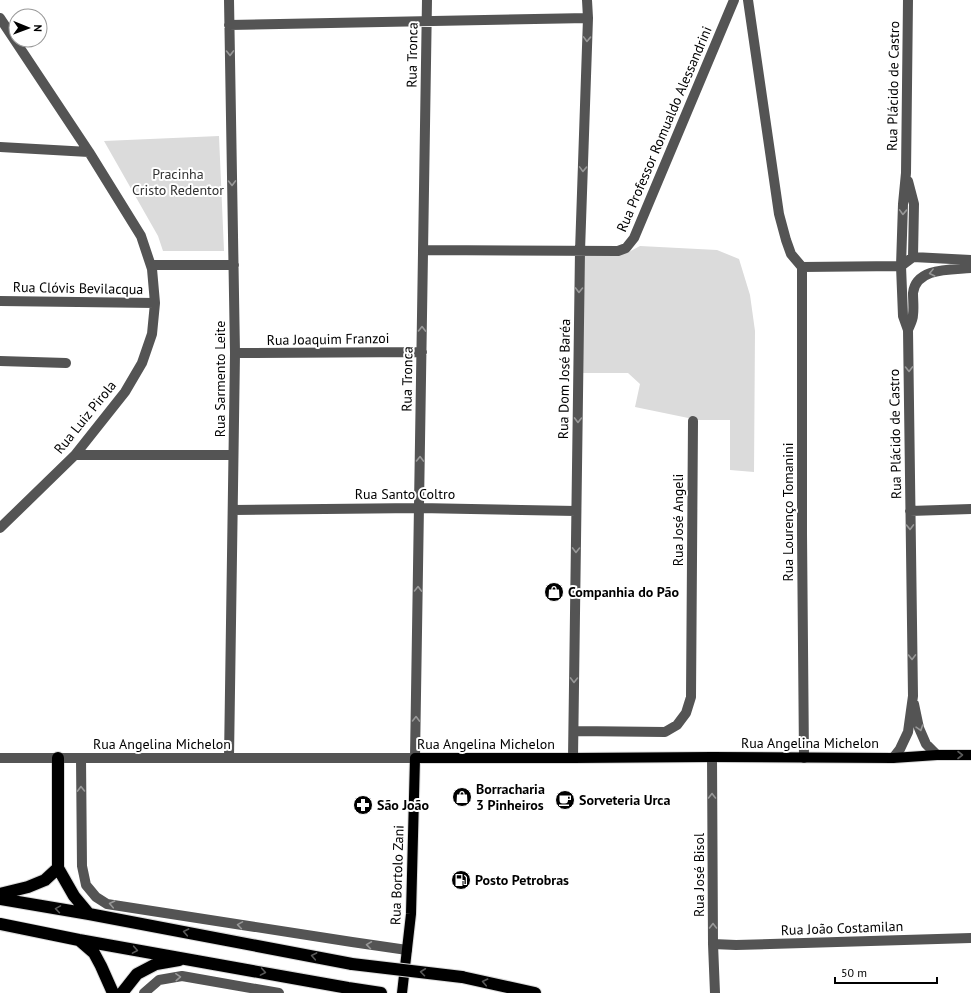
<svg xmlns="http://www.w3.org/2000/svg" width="971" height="993" viewBox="0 0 971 993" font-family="'PT Sans',sans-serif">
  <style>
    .green { fill: #dbdbdb }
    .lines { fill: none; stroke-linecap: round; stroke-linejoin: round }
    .major-casing { stroke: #dbdbdb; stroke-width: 12 }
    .highway-casing { stroke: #dbdbdb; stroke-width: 14 }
    .minor { stroke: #545454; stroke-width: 10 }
    .major { stroke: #000; stroke-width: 10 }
    .highway { stroke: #000; stroke-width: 12 }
    .highway-bridge-casing { stroke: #dbdbdb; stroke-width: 14; stroke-linecap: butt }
    .highway-bridge { stroke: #000; stroke-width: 12 }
    .oneway { stroke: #989898 }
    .oneway2 { stroke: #595959 }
    .labels { text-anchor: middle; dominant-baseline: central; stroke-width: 4; stroke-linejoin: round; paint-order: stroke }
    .street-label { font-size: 14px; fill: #000; stroke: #fff }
    .park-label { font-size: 14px; fill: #323232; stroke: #fff }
    .poi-label { font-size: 14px; font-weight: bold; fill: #000; stroke: #fff; text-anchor: start }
  </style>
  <rect width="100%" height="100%" fill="#fff"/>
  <path class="green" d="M219,136L224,251H163L158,236L104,141Z
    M640,246L717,250L739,259L750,295L755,331L754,472L730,470V420H698L635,407L640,384L628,373H580L582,253H627Z"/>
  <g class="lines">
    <g class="major-casing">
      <path id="major" d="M402,993L411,914L415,758H573L712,757L893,758L937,755H971"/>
    </g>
    <g class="highway-casing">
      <path id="highway" d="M58,758V868L74,896L89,914
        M0,894L28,887L45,880L58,868
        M0,899L89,914L352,964
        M0,924L79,940L348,988L381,993
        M79,940L94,953L101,966L113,993
        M462,977L535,993
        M122,993L137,974L156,964L179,960"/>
    </g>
    <path class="minor" d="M748,0L779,214L786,240L791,254L802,267
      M0,18L89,152L141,236L152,269L155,303L152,334L142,363L125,392L75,455L0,528
      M229,25L588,18
      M0,147L89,152
      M908,181L914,204L913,257
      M423,250L618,251L626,248L634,238L734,0
      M151,265H234
      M802,267V534L804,758
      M802,267L901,266L913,257L971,260
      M0,301L155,303
      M908,330C910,325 913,320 913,315C914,308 913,300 913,293C916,267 952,270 971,268
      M235,353L422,352
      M0,361L66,363
      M75,455H233
      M233,510L419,508L576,511
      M910,511L971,509
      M914,704L919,728L926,744L937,755
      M574,731L665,732L677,725L686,713L691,697L693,421
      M712,757L713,944L715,993
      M0,758H415L427,0
      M81,758L82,866L86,885L96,897L107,904L352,942L407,950
      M229,758L235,353L229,0
      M573,758L580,251L588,18L587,0
      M893,758L900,749L908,732L913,696L908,330L903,316L901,266L903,204L906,173L908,0
      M713,944L736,945L971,938
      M144,993L159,980L182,976L279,993"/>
    <use href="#major" class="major"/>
    <use href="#highway" class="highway"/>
    <g class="highway-bridge-casing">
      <path id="highway-bridge" d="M352,964L462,977"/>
    </g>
    <use href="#highway-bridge" class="highway-bridge"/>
  </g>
  <defs><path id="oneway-chevron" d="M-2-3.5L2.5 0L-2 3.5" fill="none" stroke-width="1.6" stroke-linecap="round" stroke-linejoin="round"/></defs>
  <g class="oneway">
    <use href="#oneway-chevron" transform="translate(587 39) rotate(92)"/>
    <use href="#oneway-chevron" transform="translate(230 53) rotate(89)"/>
    <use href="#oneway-chevron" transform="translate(583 169) rotate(92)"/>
    <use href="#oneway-chevron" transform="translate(232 183) rotate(89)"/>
    <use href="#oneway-chevron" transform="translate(903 212) rotate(92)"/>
    <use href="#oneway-chevron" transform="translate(932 273) rotate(166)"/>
    <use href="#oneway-chevron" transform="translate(579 290) rotate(91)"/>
    <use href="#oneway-chevron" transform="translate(422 329) rotate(-89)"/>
    <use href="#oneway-chevron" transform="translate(909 369) rotate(89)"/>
    <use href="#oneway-chevron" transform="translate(578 420) rotate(91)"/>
    <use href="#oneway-chevron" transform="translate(420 459) rotate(-89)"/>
    <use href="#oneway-chevron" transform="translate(910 527) rotate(89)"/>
    <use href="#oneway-chevron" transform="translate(576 550) rotate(91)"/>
    <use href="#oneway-chevron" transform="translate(418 589) rotate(-89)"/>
    <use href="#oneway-chevron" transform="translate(912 657) rotate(89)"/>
    <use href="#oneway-chevron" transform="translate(574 680) rotate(91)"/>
    <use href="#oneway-chevron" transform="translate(416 719) rotate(-89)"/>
    <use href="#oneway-chevron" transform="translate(920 728) rotate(72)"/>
    <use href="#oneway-chevron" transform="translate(81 789) rotate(-91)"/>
    <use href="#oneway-chevron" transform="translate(712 796) rotate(-90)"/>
    <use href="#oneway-chevron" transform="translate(112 904) rotate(-168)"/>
    <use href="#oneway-chevron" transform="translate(240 925) rotate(-171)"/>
    <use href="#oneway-chevron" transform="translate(713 926) rotate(-90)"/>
    <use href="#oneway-chevron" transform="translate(369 945) rotate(-172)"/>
    <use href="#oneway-chevron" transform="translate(178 977) rotate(-3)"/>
  </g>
  <g class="oneway2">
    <use href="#oneway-chevron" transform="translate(960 755)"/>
    <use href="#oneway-chevron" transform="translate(58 909) rotate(-171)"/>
    <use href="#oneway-chevron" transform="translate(186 932) rotate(-169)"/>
    <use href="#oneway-chevron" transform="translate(135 950) rotate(10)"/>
    <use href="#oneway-chevron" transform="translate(314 956) rotate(-169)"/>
    <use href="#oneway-chevron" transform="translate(263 972) rotate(10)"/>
    <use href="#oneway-chevron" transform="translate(423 972) rotate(-173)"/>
    <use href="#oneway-chevron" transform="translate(485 982) rotate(-168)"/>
  </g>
  <defs>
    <g id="shop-disc" transform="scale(1)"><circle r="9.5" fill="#000" stroke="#fff"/><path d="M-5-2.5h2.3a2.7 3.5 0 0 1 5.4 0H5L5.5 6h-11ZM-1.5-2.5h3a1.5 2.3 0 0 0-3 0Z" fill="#fff"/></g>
    <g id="cafe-disc" transform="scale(1)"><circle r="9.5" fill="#000" stroke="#fff"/><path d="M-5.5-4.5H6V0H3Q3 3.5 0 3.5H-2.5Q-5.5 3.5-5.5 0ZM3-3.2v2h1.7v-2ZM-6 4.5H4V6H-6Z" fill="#fff"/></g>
    <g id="pharmacy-disc" transform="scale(1)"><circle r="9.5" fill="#000" stroke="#fff"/><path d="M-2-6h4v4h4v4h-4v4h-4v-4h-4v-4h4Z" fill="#fff"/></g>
    <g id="fuel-disc" transform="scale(1)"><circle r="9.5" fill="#000" stroke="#fff"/><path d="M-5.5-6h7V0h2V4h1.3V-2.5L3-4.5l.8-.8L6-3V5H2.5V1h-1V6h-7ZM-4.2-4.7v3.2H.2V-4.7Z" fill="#fff"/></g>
  </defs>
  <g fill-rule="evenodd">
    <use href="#shop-disc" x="554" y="592"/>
    <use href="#shop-disc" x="462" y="797"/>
    <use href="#cafe-disc" x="565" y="800"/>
    <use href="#pharmacy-disc" x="363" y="805"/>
    <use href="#fuel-disc" x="461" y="880"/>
  </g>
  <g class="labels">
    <g class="street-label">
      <text transform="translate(412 55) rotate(-89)">Rua Tronca</text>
      <text transform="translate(893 86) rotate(-89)">Rua Plácido de Castro</text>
      <text transform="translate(664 129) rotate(-67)">Rua Professor Romualdo Alessandrini</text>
      <text transform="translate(78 288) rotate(1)">Rua Clóvis Bevilacqua</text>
      <text transform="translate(328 339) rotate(-1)">Rua Joaquim Franzoi</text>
      <text transform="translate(220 379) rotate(-90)">Rua Sarmento Leite</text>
      <text transform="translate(407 379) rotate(-89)">Rua Tronca</text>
      <text transform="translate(564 379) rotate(-89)">Rua Dom José Baréa</text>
      <text transform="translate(85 417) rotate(-51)">Rua Luiz Pirola</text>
      <text transform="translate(895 434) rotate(-91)">Rua Plácido de Castro</text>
      <text x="405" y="494">Rua Santo Coltro</text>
      <text transform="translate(788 512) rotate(-90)">Rua Lourenço Tomanini</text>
      <text transform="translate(678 520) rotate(-90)">Rua José Angeli</text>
      <text x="810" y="743">Rua Angelina Michelon</text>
      <text x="162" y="744">Rua Angelina Michelon</text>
      <text x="486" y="744">Rua Angelina Michelon</text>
      <text transform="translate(397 875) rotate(-88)">Rua Bortolo Zani</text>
      <text transform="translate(699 875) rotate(-90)">Rua José Bisol</text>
      <text transform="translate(842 928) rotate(-2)">Rua João Costamilan</text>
    </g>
    <g class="park-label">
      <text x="178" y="174">Pracinha<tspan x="178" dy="16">Cristo Redentor</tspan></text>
    </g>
    <g class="poi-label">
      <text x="568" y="592">Companhia do Pão</text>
      <text x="476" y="789">Borracharia<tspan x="476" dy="16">3 Pinheiros</tspan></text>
      <text x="579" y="800">Sorveteria Urca</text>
      <text x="377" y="805">São João</text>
      <text x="475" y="880">Posto Petrobras</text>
    </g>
  </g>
  <g transform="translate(28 28) rotate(91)"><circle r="19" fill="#ffffff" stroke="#999999"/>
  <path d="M0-3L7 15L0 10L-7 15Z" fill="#000000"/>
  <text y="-6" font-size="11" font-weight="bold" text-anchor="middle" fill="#000000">N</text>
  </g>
  <path d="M835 977v6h102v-6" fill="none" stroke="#000000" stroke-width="2"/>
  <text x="841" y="977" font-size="12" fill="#000000" stroke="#ffffff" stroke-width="3" paint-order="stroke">50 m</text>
</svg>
